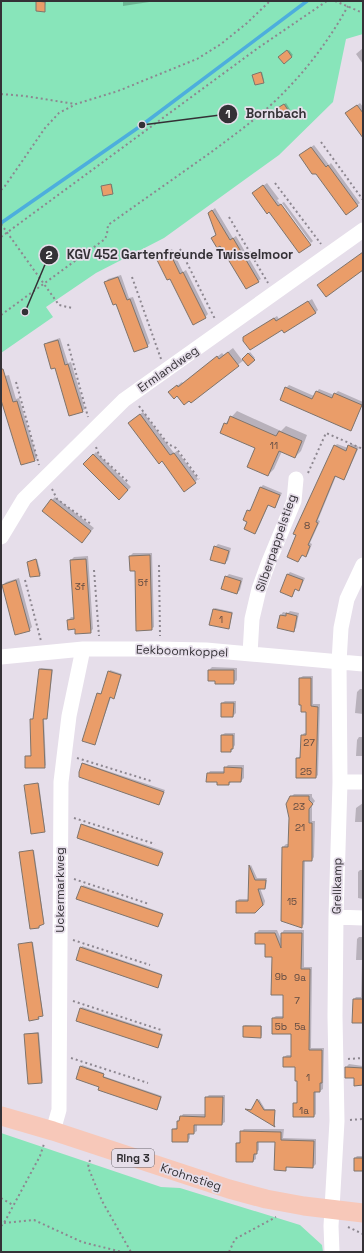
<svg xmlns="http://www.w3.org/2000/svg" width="364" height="1253" viewBox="0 0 364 1253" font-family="'Space Grotesk',sans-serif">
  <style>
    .green { fill: #88e5ba }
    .shadow { fill: #0003 }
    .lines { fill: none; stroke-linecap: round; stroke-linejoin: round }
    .stream { stroke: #4daedd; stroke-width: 3.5 }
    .building { fill: #ea9d69; stroke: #7f746c }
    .path { stroke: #8d8790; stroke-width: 2; stroke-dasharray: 2 3; stroke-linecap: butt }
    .minor { stroke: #fff; stroke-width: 15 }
    .major { stroke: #f7c8b9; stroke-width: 19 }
    .labels { text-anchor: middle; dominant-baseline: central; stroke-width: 3.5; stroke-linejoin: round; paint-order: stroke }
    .number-label { font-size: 10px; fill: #624c43 }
    .shield { fill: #e6deea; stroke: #69656c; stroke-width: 1 }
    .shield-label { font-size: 11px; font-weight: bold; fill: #343136 }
    .street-label { font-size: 12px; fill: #343136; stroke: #e6deea }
    .leader { fill: none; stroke: #343136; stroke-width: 1.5 }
    .callout-dot { fill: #343136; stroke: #e6deea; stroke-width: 1.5 }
    .mark-label { font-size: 12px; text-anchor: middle; font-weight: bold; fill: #fff }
    .callout-label { font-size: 13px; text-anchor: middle; font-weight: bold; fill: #343136; stroke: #e6deea; stroke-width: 3.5; stroke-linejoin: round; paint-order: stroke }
  </style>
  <rect width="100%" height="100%" fill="#e6deea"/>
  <path class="green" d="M1,1H363V34L346,39L333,102L279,155L164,238L96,273L46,307L53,317L1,353Z
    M1,1133L161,1187L180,1188L300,1225L322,1245L323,1252H1Z"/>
  <path class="shadow" d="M38,1H46L44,11L37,2Z
    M123,1H156L123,6Z
    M363,48V64L356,54Z
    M289,50L293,55L284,62L280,57Z
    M262,72L264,80L263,82L253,75Z
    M286,103L291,111L282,117L278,108Z
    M360,103L363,107V131L349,111Z
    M314,145L329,165L331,163L360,203L357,205L303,153Z
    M267,183L279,199L277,200L310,244L256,191Z
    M112,184L113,192L112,193L102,186Z
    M284,202L313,241L311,243L282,203Z
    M215,208L233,238L236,236L261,279L258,281L221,244L213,238L217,235L209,213Z
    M172,249L183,272L186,270L208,314L205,317L171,278L157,258Z
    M121,275L129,298L133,297L150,343L147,346L117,303L106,282L108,279Z
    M312,299L318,310L315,313L244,337L277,316L279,319Z
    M60,338L68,363L71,362L85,409L82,411L55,367L45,345L48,342Z
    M233,348L242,360L250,352L255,358L248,364L244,360L191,402L174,388L182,382L183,383L222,353L224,355Z
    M9,375L16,399L19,398L37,458L34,460L3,403L1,404V377Z
    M289,385L314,396L319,389L334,395L338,391L363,402L353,427L351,430L286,388Z
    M237,411L281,431L286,426L307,435L301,451L295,457L282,451L274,469L268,475L256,448L225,424Z
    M143,412L174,453L177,451L198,479L195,482L162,460L132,420Z
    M337,444L348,448L352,444L359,447L346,476L344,479L336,476L318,520L320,521L310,543L312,544L308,554L305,556L302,554L298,561L335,446Z
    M96,452L131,487L119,499L84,464Z
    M263,485L282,493L275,507L269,504L257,531L255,533L248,522V510L252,509L261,487Z
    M55,497L94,528L85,538L52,500Z
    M218,544L231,548L228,560L225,563L215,547Z
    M133,553H152L154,627L151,629L136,570L130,556Z
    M88,556L93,629L90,632L76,628L68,620L71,617H75L71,560L74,557Z
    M37,559L41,574L39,575L28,562Z
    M290,572L305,578L301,587L299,589L296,588L292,596L282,592L288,574Z
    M229,574L243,578L240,590L237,593L226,577Z
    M19,578L32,627L29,630L3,585L6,582Z
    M215,608L233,612L229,628L214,609Z
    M290,611L299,613L296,628L293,631L281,615L283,612L288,613Z
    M212,667L237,668V680L234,683L216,680L209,670Z
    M41,668L53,669L47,717L44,718L46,765L44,767L26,756L32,755L31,719L34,718L40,669Z
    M110,670L122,674L115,696L114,697H111L95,744L98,694L99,693H102Z
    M303,676H313V704H320L318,775L316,777L297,758L301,756L302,736L304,733H307V711L300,678Z
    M360,689H363V714L355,713L357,692Z
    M225,701H236V713L233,716L222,703Z
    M225,733H235V745L231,751L222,735Z
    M359,737H363V756H356L357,740Z
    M84,763L165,790L160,802L159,804L83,764Z
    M228,765H244V778L241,781H232L229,784L218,781L208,774L210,771H225V768Z
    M39,783L45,830L44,831L25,786Z
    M294,794H312V797L315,801L312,805V821H315L314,857L312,860H305L304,924L302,927L283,847L286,844H289L291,797Z
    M363,803V822H355L356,808Z
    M83,824L163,851L159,863L158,864L82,825Z
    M34,850L44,922L39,927L20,853Z
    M251,865L257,878H267L266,887L265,888H260L265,901L264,905L255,912L237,901L239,899H249L250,866Z
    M360,870H363V899L358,898V872Z
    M83,885L163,913L159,925L77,898Z
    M259,930H277L282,941V933L284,930H304V967H312L311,1048H324L323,1089L320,1091H316V1114L314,1116L294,1104L298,1101V1080L296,1066L284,1057L287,1055H292V1033L273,1018L276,1016H284V994L273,956L266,943L256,933Z
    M359,937H363V1022L354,999L356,997H361L362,960H356L357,939Z
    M33,942L43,1014L39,1016L38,1018L19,945Z
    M82,946L162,974L158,985L77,959Z
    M82,1007L163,1034L159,1046L157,1047L81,1008Z
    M245,1025L262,1026V1035L261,1037L244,1026Z
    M39,1032L43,1081L42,1082L25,1034Z
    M349,1064L363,1066V1085L346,1067Z
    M82,1065L104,1073L103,1076L162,1096L158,1108L157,1109L101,1087L81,1066Z
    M209,1095H225V1122L222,1124H197V1131L194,1133H190V1138L188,1141L173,1129L178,1127V1122L183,1114H206V1098Z
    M259,1099L265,1109H275V1126L247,1109H253Z
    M244,1129H284L283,1138L316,1139V1164L313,1167L288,1166L285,1170L276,1141H259V1150L256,1153V1159L253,1161H237V1143L241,1141V1132Z
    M357,1156H363V1170L355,1158Z"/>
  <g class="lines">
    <path class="stream" d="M1,223L142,125L307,1"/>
  </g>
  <path class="building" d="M36,1L45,2V12L36,11Z
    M287,50L292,57L284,64L278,57Z
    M261,72L264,83L255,85L252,75Z
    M284,104L290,113L282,118L276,109Z
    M357,105L363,113V138L345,113Z
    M311,147L326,167L328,165L358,206L346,215L316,174H312L299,155Z
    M111,184L113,194L103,196L101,186Z
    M263,185L278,206L281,204L311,245L299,253L269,212L267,214L252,193Z
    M212,210L230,240L233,238L259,282L246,289L220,246L217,248L211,238L216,235L208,213Z
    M169,251L180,274L183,272L206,318L193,325L170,279L167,280L156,258Z
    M363,252V270L326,297L317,285Z
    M118,277L127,300L130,299L148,347L134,352L116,304L113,305L104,282Z
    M308,301L316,313L284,333L282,330L250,350L243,341V337L274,318L276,321Z
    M58,340L65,365L68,364L83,412L69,416L55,368L51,369L44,344Z
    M228,352L239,366L191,403L189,401L184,405L177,396L174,399L168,392L177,385L178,387L217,356L219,359Z
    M248,353L255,360L248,366L242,359Z
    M1,369H3L13,402L17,401L35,461L21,465L1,400Z
    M285,387L312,399L316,391L332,398L334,393L362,405L351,431L280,400Z
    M140,414L170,455L174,453L196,483L184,492L162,461L159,464L128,423Z
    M230,416L276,436L279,431L302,441L295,458L279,451L268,476L247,467L255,448L220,433L224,423L227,424Z
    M334,445L346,451L348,445L357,449L344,480L335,476L316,522L318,523L308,545L310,546L306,557L302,555L298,562L287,557L296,535L293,534Z
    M93,454L128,490L119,500L83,464Z
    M260,487L280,495L275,508L268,505L255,534L244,529L247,522L243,520L247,510L250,511Z
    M51,499L91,531L82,543L42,511Z
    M214,546L229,551L225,564L210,560Z
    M150,555L152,630L136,631L135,571H130L129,556Z
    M36,559L40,576L30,577L27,562Z
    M86,559L91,633L75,634V629L68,630L67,620L74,619L70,560Z
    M287,574L303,580L299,591L295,589L292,597L280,592Z
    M225,576L241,581L237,594L221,589Z
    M16,580L30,631L15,635L2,585Z
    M213,609L232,613L229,629L209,625Z
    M286,613L297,616L294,632L277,628L280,615L286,616Z
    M39,669L52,670L47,719H43L45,768H25V756H31L30,719H33Z
    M208,670H234V684H215V681H208Z
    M108,671L121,675L114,699L110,697L95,745L82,741L97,693L101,694Z
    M299,678H311V706L318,707L316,778H296V758H300L301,735H306V712H301V705H299Z
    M221,703H234L233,717H221Z
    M221,735H233V749H231V752H221Z
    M82,763L164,792L159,805L79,777V772Z
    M224,767L242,768L241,782H229V785H217V782H206L207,773H224Z
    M38,783L45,832L31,834L24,785Z
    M290,796H309V800L313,804L309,809V823H312V861H303L302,928L281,921L282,847H288L289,818L286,804Z
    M81,824L163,853L158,866L77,838Z
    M33,850L44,924L39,926V928L30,929L19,852Z
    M249,865L255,880H266L265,889H258L263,905L255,913H236V901H248Z
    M81,886L163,914L158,927L76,899Z
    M255,933H275L281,948V933H302L301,969H310L309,1050H322V1083H320V1092H314V1117H293V1103H297V1081H295V1067H283V1057H291V1034H272V1018H283V995H271L272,957H265V944H255Z
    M32,942L43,1016L38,1017L39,1019L29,1021L18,944Z
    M80,947L162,975L158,988L76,960Z
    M353,999H363V1023H352Z
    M80,1008L162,1035L158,1048L76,1021Z
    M243,1026H261V1038L243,1037Z
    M38,1033L42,1083L28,1084L24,1034Z
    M80,1066L104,1074L103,1077L161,1097L157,1110L98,1090L99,1087L76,1079Z
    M345,1067L363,1068V1085L354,1086V1078H345Z
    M205,1097H223L222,1125H194V1134H188V1142H172V1129H177V1121H179L180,1116L205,1117Z
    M257,1099L264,1110H275L274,1125L275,1127L245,1109L251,1110Z
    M240,1131L281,1132V1140L314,1141L313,1168L286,1167V1171L274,1170L275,1142H257V1154H254L253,1162H236V1143H240Z
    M354,1158H363V1171H354Z"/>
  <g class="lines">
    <path class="path" d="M335,1L363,13
      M1,94L25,96L75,104
      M321,142L363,200
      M275,183L321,244
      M1,190L5,186L45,128L59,113L76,104L118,91L197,59L221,44L247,23L270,1
      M229,217L268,283
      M1,224L59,305L72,308
      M1,237L258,48L327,1
      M180,249L215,319
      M132,277L161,359
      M1,315L105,239L107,234L108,225C142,201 176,177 210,153C237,133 266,112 289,87C312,63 332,35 348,6
      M68,344L88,417
      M16,382L39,465
      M139,406L168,444L176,448L199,479
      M96,447L99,455L128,482
      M308,473L326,433L363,449
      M52,489L57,499L91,524
      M159,565L160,636
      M94,570L99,636
      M25,580L41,641
      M77,758L151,781
      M74,818L155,844
      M74,879L149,904
      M73,940L150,965
      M73,1001L161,1030
      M71,1058L148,1083
      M348,1059L363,1058
      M350,1120L363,1119
      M90,1160L88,1167L102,1201L131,1252
      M1,1198L13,1205
      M4,1223L34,1220L82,1242L122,1252
      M1,1226L4,1223L40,1156L44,1144
      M348,1227L363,1234
      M229,1252L235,1239L276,1217"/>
    <path class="minor" d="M1,537L24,499L124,400L363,230
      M250,654L252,619L259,589L268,564L294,501L296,479
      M1,657L83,649H156L206,650L363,664
      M340,782H363
      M336,917L363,918
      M53,1131L59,1110L61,782L69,716L83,649
      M332,1252L331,1226L337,1121L335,1016L336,917L340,782L339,662L341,628L347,599L363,565"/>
    <path class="major" d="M1,1116L53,1131L229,1189L266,1199L304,1206L363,1213"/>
  </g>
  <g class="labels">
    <g class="number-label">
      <text x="274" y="445">11</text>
      <text x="307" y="525">8</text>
      <text x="143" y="582">5f</text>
      <text x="80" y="586">3f</text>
      <text x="221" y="619">1</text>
      <text x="309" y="742">27</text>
      <text x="306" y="771">25</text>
      <text x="299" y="806">23</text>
      <text x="300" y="827">21</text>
      <text x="292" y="901">15</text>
      <text x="281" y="976">9b</text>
      <text x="300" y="977">9a</text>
      <text x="297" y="1000">7</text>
      <text x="281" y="1026">5b</text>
      <text x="300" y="1026">5a</text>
      <text x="308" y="1077">1</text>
      <text x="304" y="1110">1a</text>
    </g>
    <rect class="shield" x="112" y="1149" width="42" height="18" rx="3"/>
    <g class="shield-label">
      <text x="133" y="1158">Ring 3</text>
    </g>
    <g class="street-label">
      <text transform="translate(168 369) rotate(-35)">Ermlandweg</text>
      <text transform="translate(276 543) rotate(-71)">Silberpappelstieg</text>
      <text transform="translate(182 651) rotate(2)">Eekboomkoppel</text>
      <text transform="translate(337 886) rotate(-89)">Grellkamp</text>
      <text transform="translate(60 890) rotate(-90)">Uckermarkweg</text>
      <text transform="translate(191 1177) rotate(18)">Krohnstieg</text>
    </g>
  </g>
  <path class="leader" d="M142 125L228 114M25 312L49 255"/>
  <g class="callout-dot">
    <circle cx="142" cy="125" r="4"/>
    <circle cx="25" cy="312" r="4"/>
    <circle cx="228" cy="114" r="10"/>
    <circle cx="49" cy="255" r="10"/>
  </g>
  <g class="mark-label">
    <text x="228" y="118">1</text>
    <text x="49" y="259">2</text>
  </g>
  <g class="callout-label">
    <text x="276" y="118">Bornbach</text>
    <text x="180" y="259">KGV 452 Gartenfreunde Twisselmoor</text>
  </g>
  <rect width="364" height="1253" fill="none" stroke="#343136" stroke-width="4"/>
</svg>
